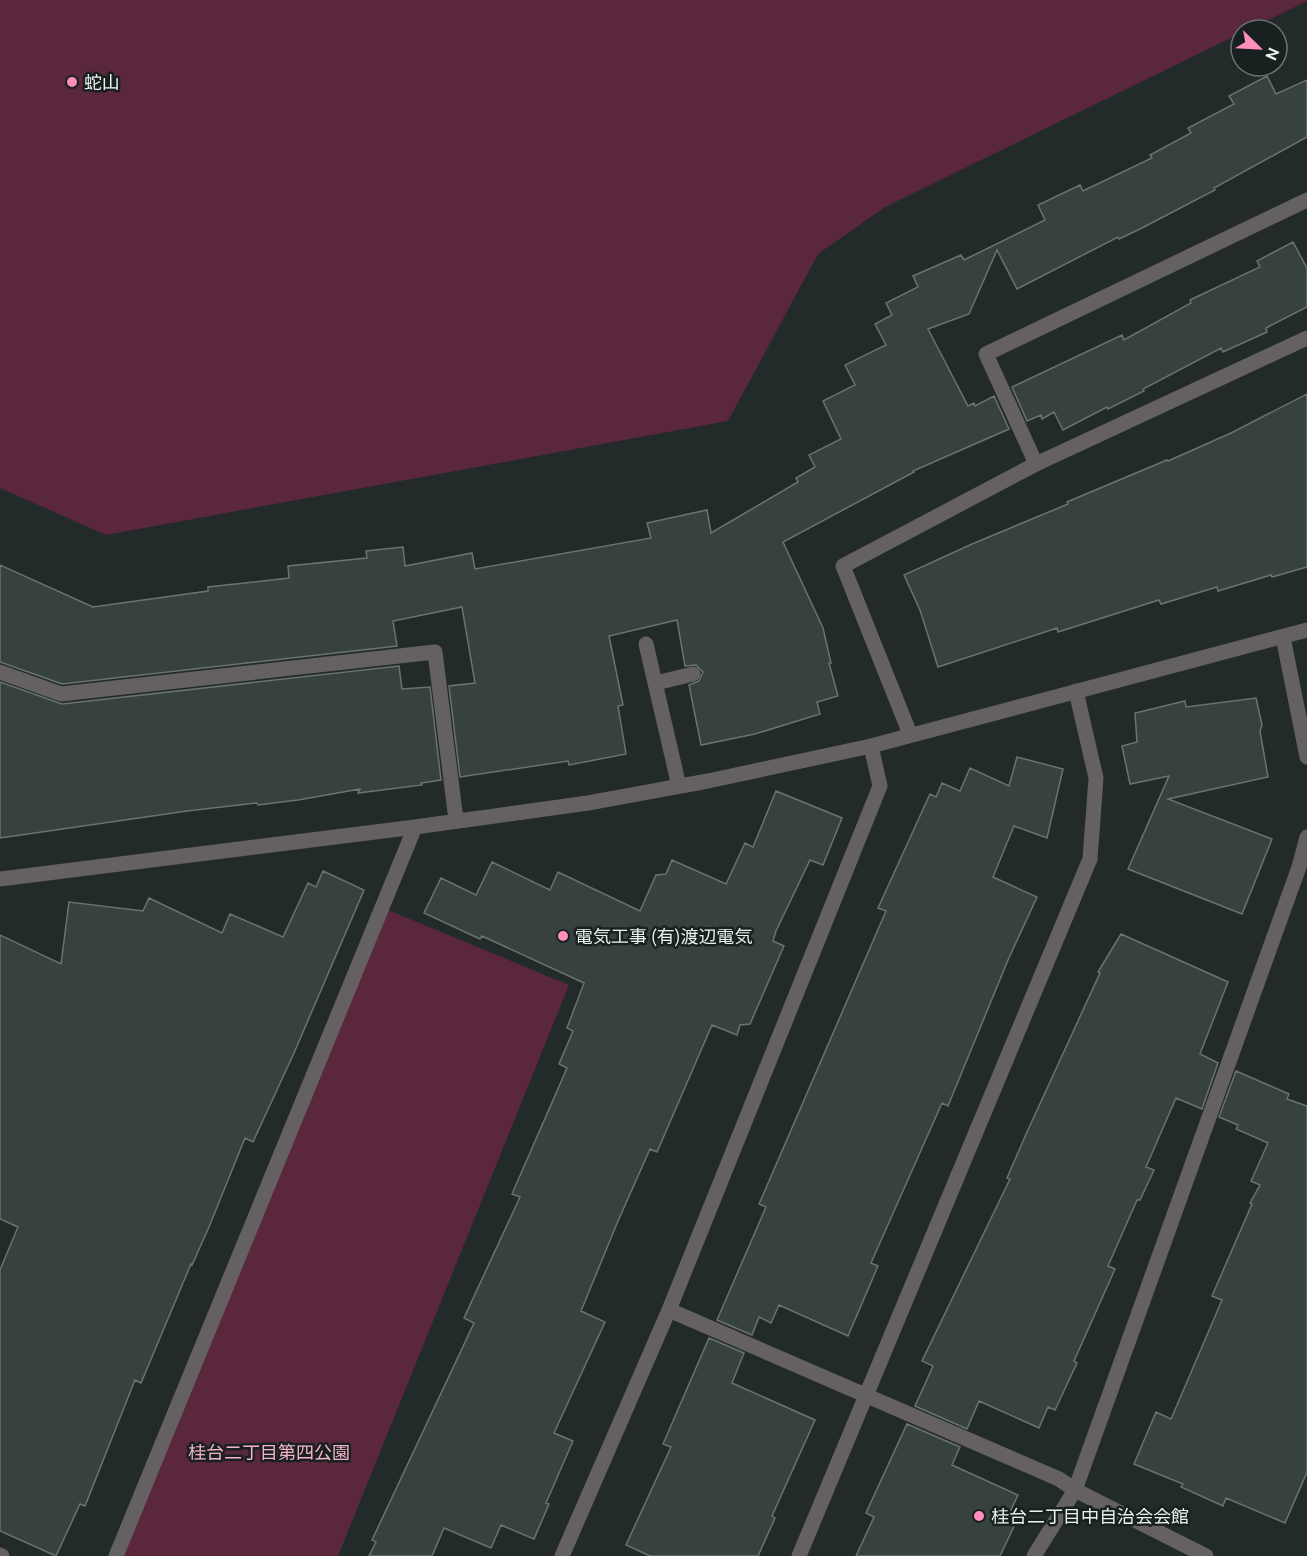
<svg xmlns="http://www.w3.org/2000/svg" width="1307" height="1556" viewBox="0 0 1307 1556" font-family="Ubuntu,'Noto Sans JP',sans-serif">
  <style>
    .green { fill: #5b273d }
    .building { fill: #37413e; stroke: #697471; stroke-width: 1.5 }
    .lines { fill: none; stroke-linecap: round; stroke-linejoin: round }
    .minor { stroke: #656062; stroke-width: 15 }
    .poi-dot { fill: #fe8ebb; stroke: #18211f; stroke-width: 2 }
    .labels { text-anchor: middle; dominant-baseline: central; stroke-width: 5; stroke-linejoin: round; paint-order: stroke }
    .poi-label { font-size: 18px; fill: #ebf1f0; stroke: #18211f; text-anchor: start }
    .park-label { font-size: 18px; fill: #f4b1ca; stroke: #18211f }
  </style>
  <rect width="100%" height="100%" fill="#222b29"/>
  <path class="green" d="M0,0H1307V1L1248,30H1241V33L885,207L818,254L728,421L106,535L0,488Z
    M381,907L569,985L338,1556H116Z"/>
  <path class="building" d="M1267,76L1276,94L1307,80V137L1214,188L1215,190L1140,229L1119,239L1118,237L1017,289L997,250L969,314L928,329L968,406L974,403L975,406L994,396L1009,429L913,471L914,472L783,542L823,628L831,663H829L838,696L817,702L820,714L755,734L701,745L689,685L699,681L703,672L696,665L685,666L677,620L609,636L623,705L618,706L626,754L569,765L568,761L460,777L449,686L475,683L462,607L393,621L397,646L62,684L0,662V565L93,607L208,591V587L289,578L288,566L367,558L366,551L403,547L405,566L472,553L475,569L651,538L647,523L707,510L711,533L798,482L796,478L815,467L809,455L841,439L823,401L855,385L845,365L886,345L875,324L892,315L886,303L918,287L913,276L961,255L964,260L1045,220L1038,205L1080,185L1083,191L1152,158L1150,155L1191,133L1188,128L1234,104L1229,96Z
    M1293,242L1307,268V307L1266,328L1267,332L1223,352L1221,348L1143,389L1144,391L1108,409L1107,407L1063,430L1054,412L1042,419L1041,415L1027,421L1012,387L1122,335L1124,340L1191,303L1190,300L1260,267L1257,261Z
    M1307,394V567L1272,577L1271,575L1218,591L1217,587L1161,604L1159,600L1058,632L1057,628L938,667L920,610L904,575L972,544L1068,504L1067,502L1167,460L1168,461L1231,433Z
    M399,666L402,689L430,687L441,780L421,783L422,785L358,793L360,789L298,800L258,805L257,803L187,811L0,838V682L62,704Z
    M1256,698L1262,725L1260,731L1268,777L1168,799L1272,839L1242,914L1128,869L1169,776L1130,784L1122,746L1137,742L1135,713L1185,701L1186,707Z
    M1017,757L1063,769L1047,838L1014,826L993,877L1037,897L1008,960L948,1106L942,1103L871,1263L878,1266L848,1336L779,1305L771,1323L759,1317L752,1335L717,1320L766,1207L759,1204L886,911L878,908L930,794L936,797L942,783L960,791L970,768L1009,786Z
    M776,791L842,818L823,865L810,860L776,931L773,941L784,946L750,1024L740,1025L737,1035L712,1025L657,1152L650,1149L618,1221L581,1311L605,1322L554,1433L573,1441L546,1503L549,1504L534,1539L501,1525L491,1548L444,1528L432,1556H369L376,1542L372,1540L474,1323L464,1318L520,1197L512,1194L567,1068L559,1064L573,1031L567,1028L584,983L482,936L480,939L424,913L441,878L476,895L492,862L550,890L558,872L640,911L656,875L666,874L672,860L726,884L745,843L753,847Z
    M323,871L364,890L294,1053L253,1142L245,1138L209,1227L192,1265L191,1264L141,1383L135,1380L85,1506L80,1504L56,1556L0,1531V1270L18,1227L0,1219V935L61,964L69,902L143,911L149,898L222,933L230,914L283,937L308,883L316,887Z
    M1121,934L1228,982L1200,1054L1218,1063L1202,1109L1176,1098L1146,1167L1154,1170L1140,1200H1137L1108,1266L1115,1269L1074,1361L1077,1363L1055,1410L1048,1407L1039,1428L979,1401L967,1429L915,1406L933,1366L922,1361L1010,1179L1007,1178L1027,1132L1100,973L1098,972Z
    M1236,1071L1289,1094L1287,1099L1307,1106V1472L1285,1523L1226,1498L1223,1506L1181,1487L1183,1484L1134,1464L1156,1412L1171,1419L1222,1300L1212,1296L1252,1204L1250,1203L1260,1185L1251,1181L1268,1143L1236,1129L1238,1125L1219,1117Z
    M709,1338L744,1353L732,1383L815,1420L772,1516L775,1518L758,1556H650L626,1545L671,1447L663,1444Z
    M907,1424L960,1447L952,1465L1018,1495L1008,1516L1017,1520L1000,1556H856L874,1517L866,1513Z"/>
  <g class="lines">
    <path class="minor" d="M1036,464L1307,338
      M1283,637L1307,757
      M646,644L679,786
      M0,672L61,694L435,652L456,820
      M656,683L693,674
      M910,734L843,566L1036,464L986,354L1307,200
      M0,879L415,827L588,803L708,781L871,746L1307,630
      M669,1310L1059,1479L1075,1490L1206,1556
      M0,1555L2,1556
      M116,1556L415,827
      M562,1556L669,1310L880,786L871,746
      M799,1556L1090,859L1096,778L1076,691
      M1034,1556L1075,1490L1299,867L1307,837"/>
  </g>
  <g class="poi-dot">
    <circle cx="72" cy="82" r="6"/>
    <circle cx="563" cy="936" r="6"/>
    <circle cx="979" cy="1516" r="6"/>
  </g>
  <g class="labels">
    <g class="poi-label">
      <text x="84" y="82">蛇山</text>
      <text x="575" y="936">電気工事 (有)渡辺電気</text>
      <text x="991" y="1516">桂台二丁目中自治会会館</text>
    </g>
    <g class="park-label">
      <text x="269" y="1452">桂台二丁目第四公園</text>
    </g>
  </g>
  <g transform="translate(1259 48) rotate(114)"><circle r="28" fill="#18211f" stroke="#6c7473" stroke-width="1.5"/>
  <path d="M0-4.5L10 22L0 15L-10 22Z" fill="#fe8ebb"/>
  <text y="-9" font-size="16" font-weight="bold" text-anchor="middle" fill="#ebf1f0">N</text>
  </g>
</svg>
